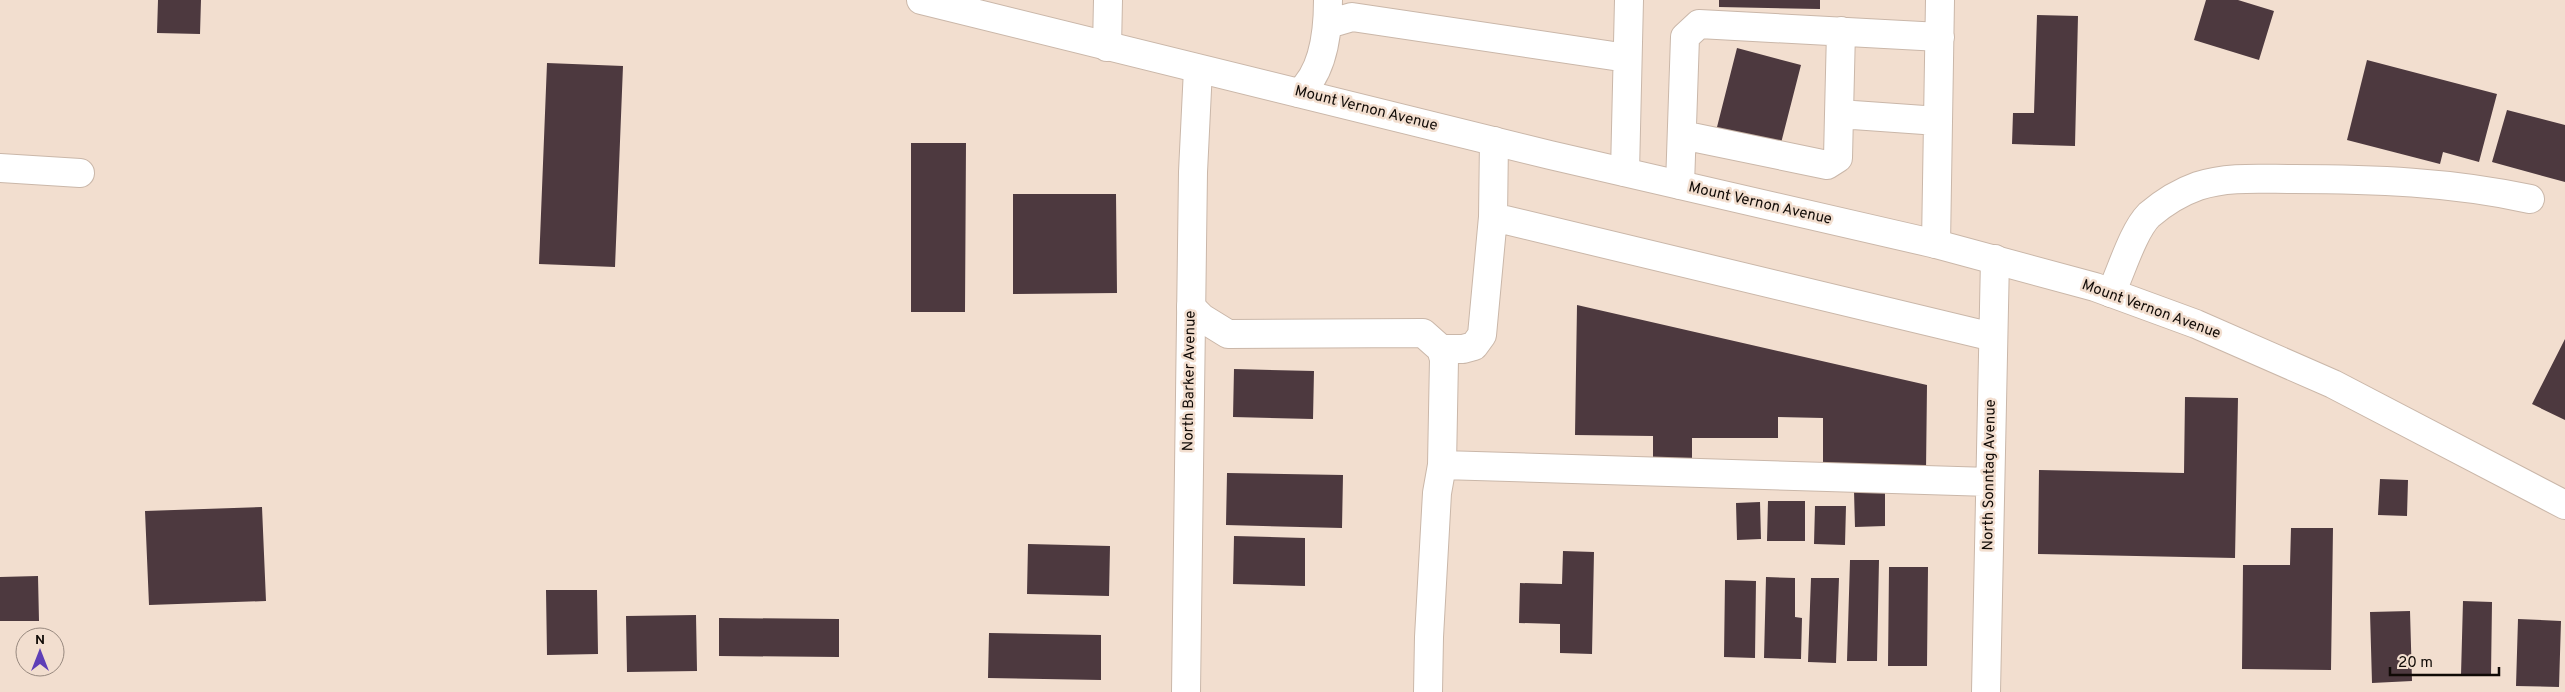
<svg xmlns="http://www.w3.org/2000/svg" width="2565" height="692" viewBox="0 0 2565 692" font-family="Overpass,sans-serif">
  <style>
    .building { fill: #4d393f }
    .lines { fill: none; stroke-linecap: round; stroke-linejoin: round }
    .minor-casing { stroke: #cab7a9; stroke-width: 30 }
    .major-casing { stroke: #cab7a9; stroke-width: 30 }
    .minor { stroke: #fff; stroke-width: 28 }
    .major { stroke: #fff; stroke-width: 28 }
    .labels { text-anchor: middle; dominant-baseline: central; stroke-width: 5; stroke-linejoin: round; paint-order: stroke }
    .street-label { font-size: 15px; fill: #100a06; stroke: #f2decf }
  </style>
  <rect width="100%" height="100%" fill="#f2decf"/>
  <path class="building" d="M158,0H201L200,34L157,33Z
    M1719,0H1820V9L1719,7Z
    M2206,0H2238L2274,11L2259,60L2194,40Z
    M2037,15L2078,16L2075,146L2012,144L2013,113H2034Z
    M1737,48L1801,65L1780,147L1716,131Z
    M2367,60L2497,94L2479,162L2443,152L2440,164L2347,140Z
    M547,63L623,66L615,267L539,264Z
    M2507,110L2565,125V182L2492,162Z
    M911,143H966L965,312H911Z
    M1013,194H1116L1117,293L1013,294Z
    M1577,305L1927,385L1926,471L1823,470V418L1778,417V438H1692V461H1653V436L1575,435Z
    M2565,339V420L2532,404Z
    M1234,369L1314,371L1313,419L1233,417Z
    M2185,397L2238,398L2235,558L2038,554L2039,470L2184,473Z
    M1227,473L1343,475L1342,528L1226,525Z
    M2380,479L2408,480L2407,516L2378,515Z
    M1854,491H1885V526L1855,527Z
    M1768,501H1805V541H1767Z
    M1760,502L1761,539L1737,540L1736,503Z
    M1815,506H1846L1845,545L1814,544Z
    M262,507L266,601L149,605L145,511Z
    M2291,528H2333L2331,670L2242,669L2243,565H2290Z
    M1234,536L1305,538V586L1233,584Z
    M1028,544L1110,546L1109,596L1027,594Z
    M1563,551L1594,552L1592,654L1560,653V624L1519,623L1520,583L1562,584Z
    M1850,560H1879L1877,661H1847Z
    M1889,567H1928L1927,666H1888Z
    M38,576L39,621H0V577Z
    M1766,577L1795,578V617L1802,618L1801,659L1764,658Z
    M1811,578H1839L1836,663L1808,662Z
    M1725,580L1756,581L1755,658L1724,657Z
    M546,590H597L598,654L547,655Z
    M2463,601L2492,602L2491,676L2461,675Z
    M2410,611L2412,681L2372,683L2370,612Z
    M696,615L697,671L627,672L626,616Z
    M719,618L839,619V657L719,656Z
    M2518,619L2561,621L2559,687L2516,686Z
    M989,633L1101,635V680L988,678Z"/>
  <g class="lines">
    <g class="minor-casing">
      <path id="minor" d="M1328,24L1352,17L1627,58
        M1107,47L1108,0
        M1299,93C1324,72 1328,31 1328,0
        M1839,114L1841,31
        M1682,135L1827,165L1838,158L1839,114L1938,121
        M0,168L80,173
        M1625,172L1629,0
        M1680,185L1685,37L1699,24L1940,37
        M1493,217L1993,337
        M1936,244L1940,0
        M2111,293C2121,272 2133,231 2149,215C2163,203 2181,192 2198,186C2228,176 2262,179 2293,179C2373,179 2452,182 2530,199
        M1191,307L1202,318L1228,334L1423,333L1441,349L1444,359L1442,465L1437,493L1429,637L1428,692
        M1441,349H1463L1474,346L1482,335L1493,217L1494,141
        M1442,465L1990,482
        M1986,692L1995,259"/>
    </g>
    <g class="major-casing">
      <path id="major" d="M921,0L1550,155L1936,244L2095,287L2196,324L2333,384L2565,505
        M1186,692L1193,172L1198,69"/>
    </g>
    <use href="#minor" class="minor"/>
    <use href="#major" class="major"/>
  </g>
  <g class="labels">
    <g class="street-label">
      <text transform="translate(1366 109) rotate(14)">Mount Vernon Avenue</text>
      <text transform="translate(1760 204) rotate(13)">Mount Vernon Avenue</text>
      <text transform="translate(2151 310) rotate(20)">Mount Vernon Avenue</text>
      <text transform="translate(1190 381) rotate(-89)">North Barker Avenue</text>
      <text transform="translate(1990 475) rotate(-89)">North Sonntag Avenue</text>
    </g>
  </g>
  <g transform="translate(40 652)"><circle r="24" fill="#f2decf" stroke="#98897f"/>
  <path d="M0-4L9 19L0 12L-9 19Z" fill="#5f3fb7"/>
  <text y="-8" font-size="14" font-weight="bold" text-anchor="middle" fill="#100a06">N</text>
  </g>
  <path d="M2390 667v8h109v-8" fill="none" stroke="#100a06" stroke-width="2.5"/>
  <text x="2398" y="667" font-size="15" fill="#100a06" stroke="#f2decf" stroke-width="4" paint-order="stroke">20 m</text>
</svg>
